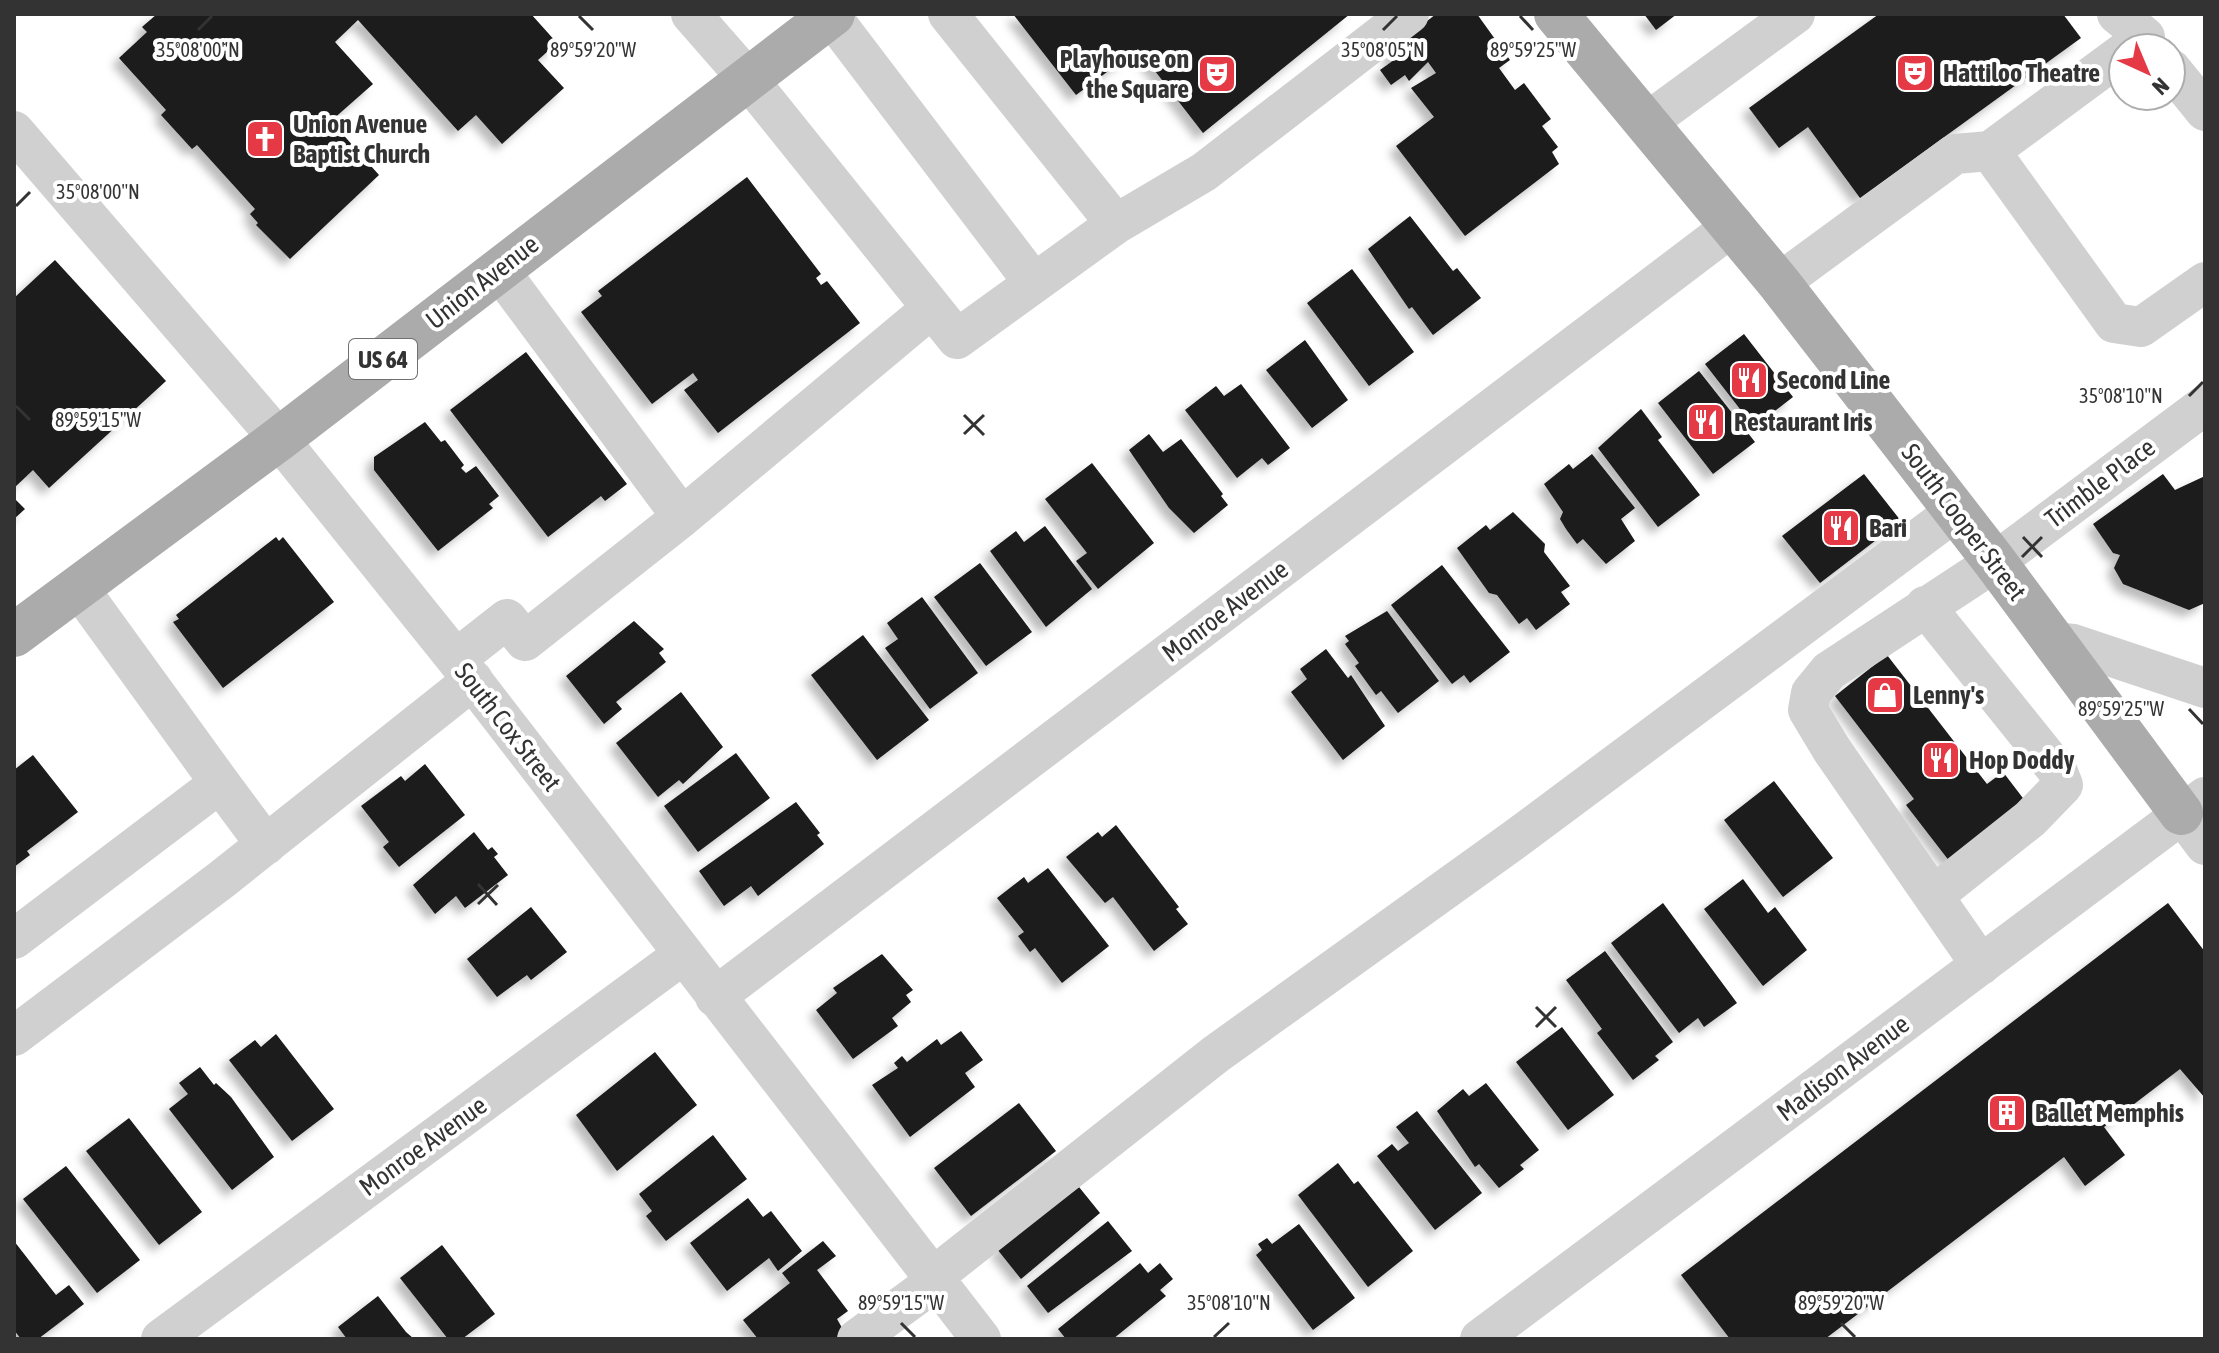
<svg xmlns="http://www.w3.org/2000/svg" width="2219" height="1353" viewBox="0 0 2219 1353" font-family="'Asap Condensed',sans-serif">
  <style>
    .building { fill: #1a1a1a; filter: url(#shadow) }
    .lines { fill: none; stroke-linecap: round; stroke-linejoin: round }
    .minor { stroke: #d0d0d0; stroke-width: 40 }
    .major { stroke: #ababab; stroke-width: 44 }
    .ticks { fill: none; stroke: #333; stroke-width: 3 }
    .labels { text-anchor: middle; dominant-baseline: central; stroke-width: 8; stroke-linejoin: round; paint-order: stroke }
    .shield { fill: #fff; stroke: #707070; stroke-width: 2 }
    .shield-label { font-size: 24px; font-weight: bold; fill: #333 }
    .poi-label { font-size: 26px; font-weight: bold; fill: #333; stroke: #fff; text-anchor: start }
    .street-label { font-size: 26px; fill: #333; stroke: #fff }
    .ticks-label { font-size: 20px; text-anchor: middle; fill: #333; stroke: #fff; stroke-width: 8; stroke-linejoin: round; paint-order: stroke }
  </style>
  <defs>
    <filter id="shadow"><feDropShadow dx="-7" dy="7" stdDeviation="4" flood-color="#0004"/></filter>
  </defs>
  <rect width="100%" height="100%" fill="#fff"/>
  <path class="building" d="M157,14H531L557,43L538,60L564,88L502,144L476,115L458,131L358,20L335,42L373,84L331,121L379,175L290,259L256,225L258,223L250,214L255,209L197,145L192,149L161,115L166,110L119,58L147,32L142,27Z
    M1013,14H1350L1203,133L1138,49L1076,95Z
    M1436,14H1477L1510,60L1499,68L1515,90L1524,83L1551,119L1542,126L1558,147L1552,152L1559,164L1465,236L1396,146L1434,117L1411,88L1436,73L1428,62L1409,81L1405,75L1391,85L1380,70L1394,60L1388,52Z
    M1644,14H1677L1656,30Z
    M1879,14H2063L2081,38L1860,198L1808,127L1779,148L1749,108Z
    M747,177L821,274L816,278L821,285L827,281L860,323L718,433L684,390L698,380L693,373L652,404L581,312L602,296L598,291Z
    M1410,216L1453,271L1457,268L1481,298L1433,335L1412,307L1409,309L1368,249Z
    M55,260L166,381L49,488L33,470L14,488V298Z
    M1352,269L1414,352L1369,386L1307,303Z
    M1744,334L1793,397L1754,427L1705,364Z
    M1305,340L1348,400L1312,428L1266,370Z
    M526,352L627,484L605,501L601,496L548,537L450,410Z
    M1699,371L1755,442L1713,474L1658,403Z
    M1241,384L1290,448L1268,465L1262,458L1237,478L1185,410L1216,386L1224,396Z
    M1641,409L1662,437L1658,440L1700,495L1658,527L1598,448Z
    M425,422L441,442L445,440L464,465L461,468L466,473L476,466L499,496L489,504L493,508L438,551L374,470V457Z
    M1149,434L1163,452L1181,439L1223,494L1221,496L1228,505L1194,533L1169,508L1129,450Z
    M1592,454L1635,508L1621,519L1635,541L1606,564L1583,539L1577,544L1566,529L1560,519L1563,512L1544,484L1569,464L1573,469Z
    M1092,463L1154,543L1098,589L1076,561L1087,553L1045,499Z
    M1864,474L1901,521L1820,583L1782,536Z
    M2163,474L2175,490L2205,476V603L2189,610L2123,584L2114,568L2120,555L2113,553L2093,524Z
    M14,498L25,509L14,519Z
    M1513,512L1545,544L1544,552L1570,586L1561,592L1570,604L1536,630L1527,618L1519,624L1497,595L1489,593L1457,548L1486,525L1490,530Z
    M1045,526L1092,589L1046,627L990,551L1016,531L1024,542Z
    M276,537L279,541L283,537L334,602L223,688L173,622L179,619L176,615Z
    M980,563L1032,632L986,666L934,597Z
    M1442,565L1510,652L1470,683L1464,675L1452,684L1391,605Z
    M922,597L978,673L930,709L885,648L898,639L887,623Z
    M1387,611L1439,681L1398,713L1381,691L1376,695L1355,666L1359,663L1345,644L1349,641L1345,636Z
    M634,621L664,649L659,653L666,662L616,702L622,709L604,724L566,676Z
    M863,635L929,720L877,760L811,675Z
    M1326,649L1348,678L1351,675L1385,726L1343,760L1291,692L1307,679L1300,669Z
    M1887,655L1987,784L2003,772L2029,806L1950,862L1906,805L1914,799L1835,696Z
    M681,692L723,747L683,784L679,780L658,797L616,743Z
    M736,753L770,798L698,852L664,806Z
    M33,755L78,812L27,851L30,855L14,867V770Z
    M425,764L465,815L399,867L383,847L389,842L361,806L401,776L405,781Z
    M1774,781L1833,858L1783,897L1724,820Z
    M796,802L820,833L817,835L824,844L758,896L751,886L724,906L699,871Z
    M1116,825L1179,907L1176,909L1188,924L1154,951L1113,897L1105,903L1066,857L1098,832L1102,837Z
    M474,832L488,850L492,847L498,854L494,857L508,875L465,908L456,896L435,914L413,885Z
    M1048,868L1109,946L1062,983L1035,948L1030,952L1018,936L1024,932L997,898L1024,877L1028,883Z
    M1743,879L1768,913L1775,907L1807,950L1763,986L1704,909Z
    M1663,903L1737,1003L1704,1027L1698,1018L1679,1033L1611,943Z
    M2168,903L2205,952V1098L2180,1069L2104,1127L2125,1155L2085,1186L2064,1157L1825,1339H1730L1681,1275Z
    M531,907L567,952L531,980L527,975L497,997L467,959Z
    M1605,951L1673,1042L1655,1056L1659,1060L1633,1080L1597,1033L1602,1029L1566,980Z
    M882,954L913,990L906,995L911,1002L892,1018L898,1026L853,1059L816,1010L837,993L833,988Z
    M1562,1027L1614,1095L1568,1130L1516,1062Z
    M961,1031L983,1060L965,1073L975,1087L910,1137L872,1085L898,1068L894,1063L902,1056L907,1062L937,1039L941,1045Z
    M276,1034L334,1109L292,1141L229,1060L255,1040L261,1047Z
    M655,1052L697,1105L617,1171L576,1115Z
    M200,1067L214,1085L216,1083L231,1097L274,1157L232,1190L169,1109L188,1094L179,1083Z
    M1486,1083L1539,1150L1520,1165L1524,1169L1499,1188L1479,1164L1475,1167L1437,1111L1463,1089L1469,1096Z
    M1019,1103L1056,1151L971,1216L934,1168Z
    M1417,1111L1482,1193L1435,1230L1377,1156L1392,1144L1398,1151L1409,1143L1396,1127Z
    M129,1118L202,1212L159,1245L86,1151Z
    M713,1135L747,1179L666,1241L646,1216L652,1211L639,1194Z
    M1338,1163L1354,1184L1358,1181L1413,1251L1368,1287L1298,1195Z
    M66,1166L140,1260L97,1293L23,1199Z
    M1079,1187L1100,1213L1021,1279L997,1249Z
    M748,1198L763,1217L771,1211L802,1251L778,1271L769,1258L727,1291L690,1243Z
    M1108,1221L1132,1251L1048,1313L1027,1286Z
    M1299,1224L1355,1298L1313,1330L1256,1255L1262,1250L1258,1244L1267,1238L1272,1244Z
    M14,1241L56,1295L69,1285L84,1304L38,1339H21L14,1330Z
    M823,1241L836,1256L817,1270L848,1311L837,1319L845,1333L837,1339H758L743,1320L790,1283L782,1273Z
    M442,1245L495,1314L462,1339H448L400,1278Z
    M1140,1263L1148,1273L1160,1263L1173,1279L1160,1290L1166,1296L1113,1339H1066L1058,1329Z
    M378,1296L406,1332L414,1339H347L338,1327Z"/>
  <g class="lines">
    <path class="minor" d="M691,14L747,78L957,339L1116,224L948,14
      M2117,14L2145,37
      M831,16L1034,283
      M2171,69L2205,111
      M1646,123L1795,14
      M14,131L279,439L456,659L981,1339
      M1990,151L2114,323L2141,327L2205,282
      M1116,224L1204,172L1409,14
      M499,270L682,517L932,308
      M1779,283L1955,154L1990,151L2123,53
      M78,587L220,783
      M1925,606L2057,770L2063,785L2030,819L1933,896
      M2055,642L2073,644L2205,688
      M456,659L507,619L525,641L682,517
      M2181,813L2205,845
      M14,939L220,783L266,845
      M1981,965L1832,750L1808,710L1811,693L1829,671L1995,562L2205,405
      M715,997L1734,225
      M14,1036L221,880L473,680
      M933,1277L1216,1054L1514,840L1956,511
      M161,1339L684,954
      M857,1339L936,1281
      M1480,1339L2205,797"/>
    <path class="major" d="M1556,14L1779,283L1995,562L2181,813
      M14,635L279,439L833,14"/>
  </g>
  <path class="ticks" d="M579,16L593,30M1520,16L1533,30M198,30L212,16M1383,30L1397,16M16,206L30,192M2189,396L2203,382M16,406L30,420M964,415L984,435M964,434L984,415M2023,537L2042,557M2022,557L2042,537M2189,709L2203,724M478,884L497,905M478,904L498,885M1536,1007L1556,1027M1536,1027L1556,1007M901,1323L915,1337M1841,1323L1855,1337M1214,1337L1229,1323"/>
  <defs>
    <g id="theatre-square" transform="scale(2)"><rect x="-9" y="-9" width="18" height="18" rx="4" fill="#e63946" stroke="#fff"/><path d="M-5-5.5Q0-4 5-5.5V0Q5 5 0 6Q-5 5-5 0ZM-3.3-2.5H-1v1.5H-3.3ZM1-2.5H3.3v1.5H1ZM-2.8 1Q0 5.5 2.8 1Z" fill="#fff"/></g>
    <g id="church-square" transform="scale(2)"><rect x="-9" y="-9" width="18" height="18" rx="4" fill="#e63946" stroke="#fff"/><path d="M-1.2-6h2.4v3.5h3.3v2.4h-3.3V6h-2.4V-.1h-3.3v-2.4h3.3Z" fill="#fff"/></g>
    <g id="restaurant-square" transform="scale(2)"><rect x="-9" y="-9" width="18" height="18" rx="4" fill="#e63946" stroke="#fff"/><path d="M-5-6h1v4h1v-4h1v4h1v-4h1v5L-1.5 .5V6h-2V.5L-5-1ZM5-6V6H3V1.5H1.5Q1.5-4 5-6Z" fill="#fff"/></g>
    <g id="shop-square" transform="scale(2)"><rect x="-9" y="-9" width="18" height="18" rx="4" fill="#e63946" stroke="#fff"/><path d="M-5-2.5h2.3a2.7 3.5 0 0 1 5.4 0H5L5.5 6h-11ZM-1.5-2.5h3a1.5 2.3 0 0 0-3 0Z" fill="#fff"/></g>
    <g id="building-square" transform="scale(2)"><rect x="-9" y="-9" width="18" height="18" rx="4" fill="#e63946" stroke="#fff"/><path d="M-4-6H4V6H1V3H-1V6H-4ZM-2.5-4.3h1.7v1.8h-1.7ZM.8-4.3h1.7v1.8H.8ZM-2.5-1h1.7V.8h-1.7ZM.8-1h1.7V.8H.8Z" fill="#fff"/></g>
  </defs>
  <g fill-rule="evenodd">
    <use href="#theatre-square" x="1915" y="73"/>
    <use href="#theatre-square" x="1217" y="74"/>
    <use href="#church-square" x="265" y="139"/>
    <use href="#restaurant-square" x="1749" y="380"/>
    <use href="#restaurant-square" x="1706" y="422"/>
    <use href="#restaurant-square" x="1841" y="528"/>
    <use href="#shop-square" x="1885" y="695"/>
    <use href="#restaurant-square" x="1941" y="760"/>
    <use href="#building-square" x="2007" y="1113"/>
  </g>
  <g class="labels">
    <rect class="shield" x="349" y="339" width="68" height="40" rx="6"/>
    <g class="shield-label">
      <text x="383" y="359">US 64</text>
    </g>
    <g class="poi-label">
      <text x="1189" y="59" text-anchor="end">Playhouse on<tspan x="1189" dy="30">the Square</tspan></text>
      <text x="1943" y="73">Hattiloo Theatre</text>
      <text x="293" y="124">Union Avenue<tspan x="293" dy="30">Baptist Church</tspan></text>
      <text x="1777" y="380">Second Line</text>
      <text x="1734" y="422">Restaurant Iris</text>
      <text x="1869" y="528">Bari</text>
      <text x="1913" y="695">Lenny's</text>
      <text x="1969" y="760">Hop Doddy</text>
      <text x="2035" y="1113">Ballet Memphis</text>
    </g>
    <g class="street-label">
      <text transform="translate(482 282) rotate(-38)">Union Avenue</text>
      <text transform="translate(2100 483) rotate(-37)">Trimble Place</text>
      <text transform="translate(1964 522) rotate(53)">South Cooper Street</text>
      <text transform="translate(1225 611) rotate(-37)">Monroe Avenue</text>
      <text transform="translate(508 727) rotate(52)">South Cox Street</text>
      <text transform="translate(1843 1068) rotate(-37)">Madison Avenue</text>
      <text transform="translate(423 1146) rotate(-36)">Monroe Avenue</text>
    </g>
  </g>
  <g class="ticks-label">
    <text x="198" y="57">35°08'00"N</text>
    <text x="1383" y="57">35°08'05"N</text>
    <text x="593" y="57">89°59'20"W</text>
    <text x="1533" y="57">89°59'25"W</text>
    <text x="98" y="199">35°08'00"N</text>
    <text x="2121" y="403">35°08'10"N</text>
    <text x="98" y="427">89°59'15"W</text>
    <text x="2121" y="716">89°59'25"W</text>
    <text x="901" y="1310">89°59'15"W</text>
    <text x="1841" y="1310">89°59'20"W</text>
    <text x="1229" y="1310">35°08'10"N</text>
  </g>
  <rect width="2219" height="1353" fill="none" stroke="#333333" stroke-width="32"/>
  <g transform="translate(2147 72) rotate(136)"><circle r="38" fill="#ffffff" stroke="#adadad" stroke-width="2"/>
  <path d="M0-6L14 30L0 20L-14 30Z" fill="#e63946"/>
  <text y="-12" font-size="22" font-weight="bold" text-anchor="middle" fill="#333333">N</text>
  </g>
</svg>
